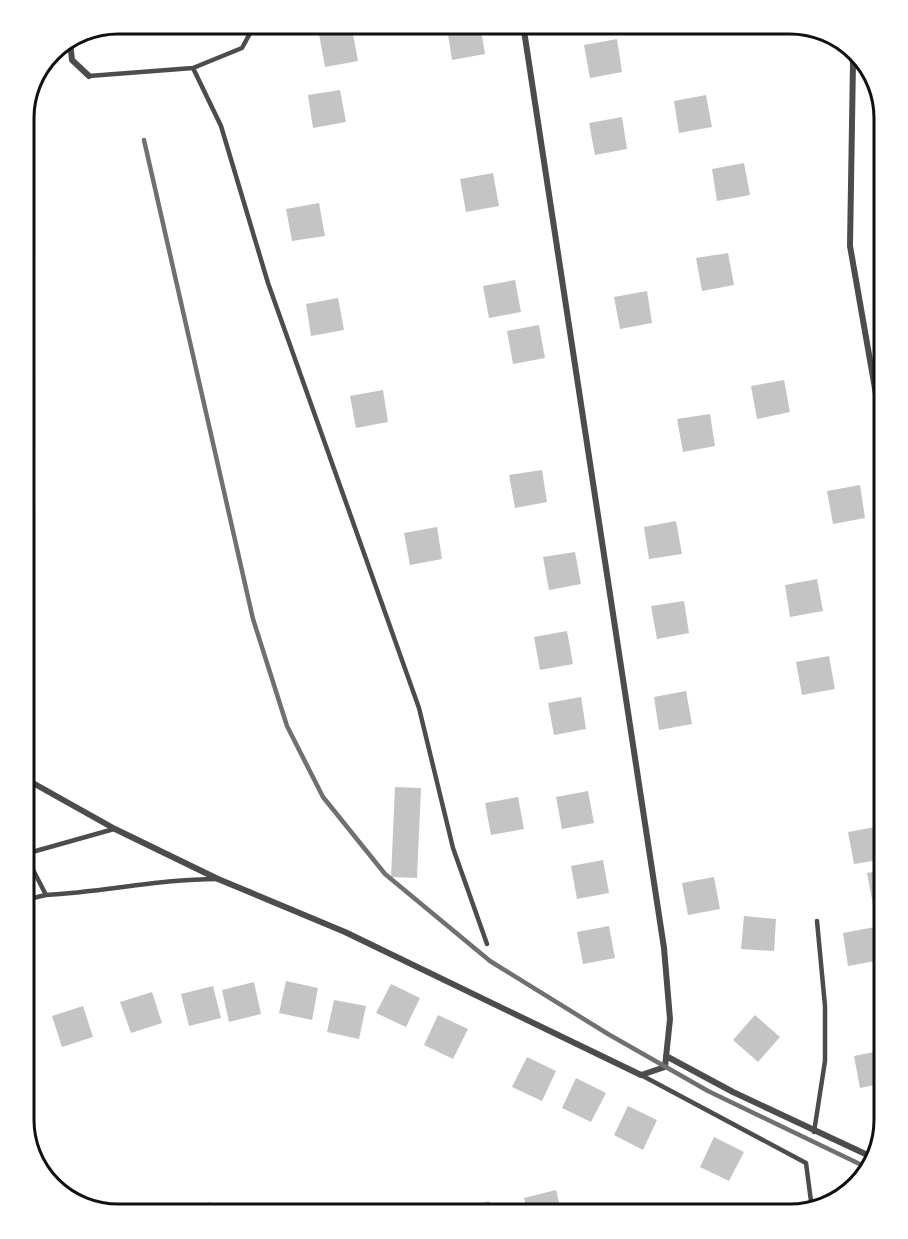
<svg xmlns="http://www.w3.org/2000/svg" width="908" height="1239" viewBox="0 0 908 1239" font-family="Lora,serif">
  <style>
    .building { fill: #c4c4c4 }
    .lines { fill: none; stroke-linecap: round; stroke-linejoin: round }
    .service { stroke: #4c4c4c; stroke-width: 4.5 }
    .minor { stroke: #4c4c4c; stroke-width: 6 }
    .rail { stroke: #707070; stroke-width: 4.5 }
    .rim { fill: none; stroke: #111; stroke-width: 3 }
  </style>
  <rect width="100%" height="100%" fill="#fff"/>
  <path class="building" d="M469,24H480L485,54L452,60L447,28Z
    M352,29L358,61L325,67L319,34Z
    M617,39L622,72L590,78L584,45Z
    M340,90L346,122L313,128L308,95Z
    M706,95L712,127L679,133L674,101Z
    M622,117L627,149L595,155L589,123Z
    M744,163L750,195L717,201L712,169Z
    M493,173L499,206L466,212L460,179Z
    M319,203L325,236L292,241L286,209Z
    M728,253L734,285L702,291L696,258Z
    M515,280L521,312L489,318L483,286Z
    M647,291L652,323L620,329L614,297Z
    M338,298L344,330L311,336L306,304Z
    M539,325L545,358L513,364L507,331Z
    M784,380L790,412L757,419L751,386Z
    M383,390L388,422L356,428L350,396Z
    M710,414L715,446L683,452L677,419Z
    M542,470L547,502L515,508L509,475Z
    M860,485L865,518L833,524L827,491Z
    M676,521L682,554L649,559L644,527Z
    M437,527L442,559L410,565L404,533Z
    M575,552L581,584L549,590L543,557Z
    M817,579L823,611L790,617L785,585Z
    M684,601L689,633L657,639L651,606Z
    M567,631L573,664L540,670L534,637Z
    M829,656L835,689L802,695L796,662Z
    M686,691L692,724L659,730L654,697Z
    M581,697L586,729L554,735L548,703Z
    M395,787L421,788L417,878L391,877Z
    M588,791L594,823L562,829L556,797Z
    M518,797L524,829L491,835L485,803Z
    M881,826L884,859L854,864L848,832Z
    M603,860L609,893L577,899L571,866Z
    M884,870V903L873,905L867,873Z
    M714,877L720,909L688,915L682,883Z
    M744,916L776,919L774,951L741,949Z
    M609,926L615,958L583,964L577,932Z
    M875,927L881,960L848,966L843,933Z
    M286,981L318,988L312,1020L279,1013Z
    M254,982L261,1014L229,1022L222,990Z
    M391,984L420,998L406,1027L376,1013Z
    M213,986L221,1018L189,1026L181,994Z
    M152,992L162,1023L131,1033L120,1002Z
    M334,1000L366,1006L359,1039L327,1032Z
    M83,1006L93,1037L62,1047L52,1016Z
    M438,1015L468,1029L453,1059L424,1045Z
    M755,1015L780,1037L758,1062L733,1040Z
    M884,1050V1083L860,1088L854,1056Z
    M527,1057L556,1071L542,1101L512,1087Z
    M576,1078L606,1093L591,1122L562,1108Z
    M628,1106L657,1120L643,1150L614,1135Z
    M714,1137L744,1152L729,1181L700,1167Z
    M556,1190L562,1215H528L524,1198Z
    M489,1201L492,1215H458L457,1210Z
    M210,1202L213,1215H179L178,1210Z"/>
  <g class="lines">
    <path class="service" d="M193,68L221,126L268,283L419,708L453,848L487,944
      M89,76L193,68L242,48L255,24
      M46,895C104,892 159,879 217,879
      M24,900L46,895L25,854L114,829
      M641,1075L806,1163L812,1209
      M814,1132L825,1061V1006L817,921"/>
    <path class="minor" d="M70,42L72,60L89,76
      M848,47L853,62L850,246L884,440
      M24,778L115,829L218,879L345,932L641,1075L665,1067L670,1019L664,948L523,24
      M666,1056L733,1092L874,1158"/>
    <path class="rail" d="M144,140L253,619L287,726L323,797L385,874L490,961L608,1034L708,1091L870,1169"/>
  </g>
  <path d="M0 0H908V1239H0ZM118 34H790A84 84 0 0 1 874 118V1120A84 84 0 0 1 790 1204H118A84 84 0 0 1 34 1120V118A84 84 0 0 1 118 34Z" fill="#fff" fill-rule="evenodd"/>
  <path class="rim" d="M118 34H790A84 84 0 0 1 874 118V1120A84 84 0 0 1 790 1204H118A84 84 0 0 1 34 1120V118A84 84 0 0 1 118 34Z"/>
</svg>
